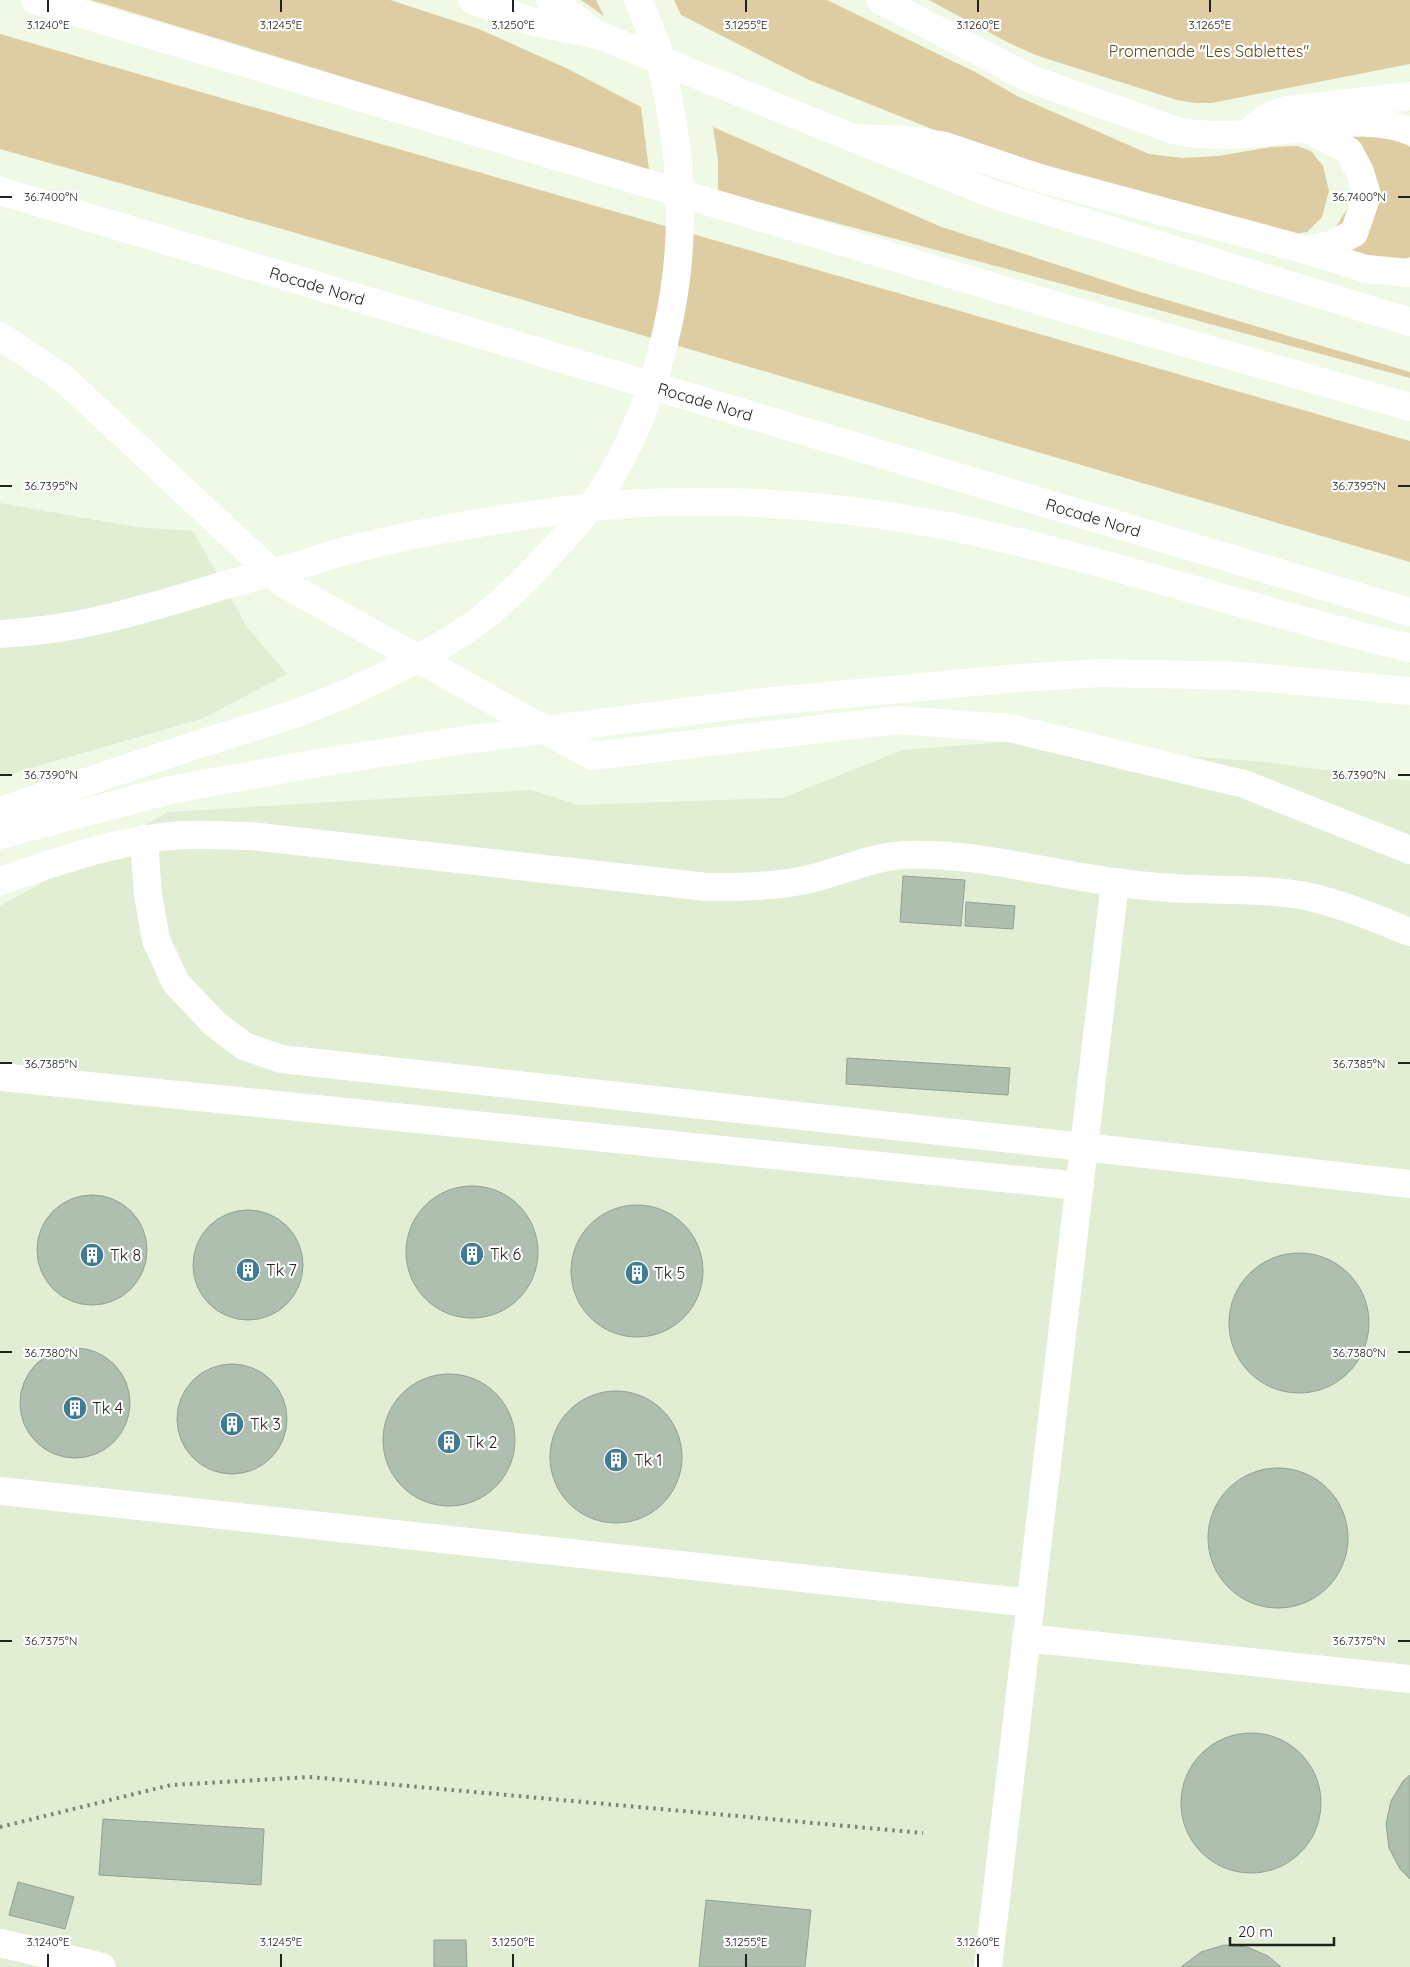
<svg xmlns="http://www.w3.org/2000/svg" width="1410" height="1967" viewBox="0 0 1410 1967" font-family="Quicksand,sans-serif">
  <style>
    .built { fill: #e1eed3 }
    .green { fill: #decda2 }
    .building { fill: #aebfaf; stroke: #91a293 }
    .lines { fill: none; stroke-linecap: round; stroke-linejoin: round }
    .minor { stroke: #fff; stroke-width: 28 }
    .highway { stroke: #fff; stroke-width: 28 }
    .rail { stroke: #7d8376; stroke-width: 4; stroke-dasharray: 2.5 5; stroke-linecap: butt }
    .ticks { fill: none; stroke: #20241c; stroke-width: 2 }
    .labels { text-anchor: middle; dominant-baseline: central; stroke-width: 4.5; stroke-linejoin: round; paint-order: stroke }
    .park-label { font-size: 16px; fill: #5c4b1b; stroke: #fff }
    .street-label { font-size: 16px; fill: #20241c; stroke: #fff }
    .poi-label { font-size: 16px; fill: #20241c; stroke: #fff; text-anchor: start }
    .ticks-label { font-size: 12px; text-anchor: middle; fill: #20241c; stroke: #fff; stroke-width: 4.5; stroke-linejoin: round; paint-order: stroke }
  </style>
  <rect width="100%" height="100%" fill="#eff9e5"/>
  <path class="built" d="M0,503L136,527L193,531L247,627L287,674L204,718L0,777Z
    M1005,742L1265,762L1410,781V1967H0V906L168,812L531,790L579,805L782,798L902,750Z"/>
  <path class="green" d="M91,0H390L479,29L568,69L641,107L649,170Z
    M581,0H596L604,16Z
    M674,0H827L977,73L1017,96L1149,154L1183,158L1218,156L1271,147L1297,146L1311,151L1323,166L1329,191L1322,217L1307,232L1288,235L1055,168L942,133L809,80L681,15Z
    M929,0H1410V64L1211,103H1195L1177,100L1038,56L1009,43Z
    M0,34L1410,441V562L296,233L0,149Z
    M713,127L939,226L1137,291L1410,372V378L718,191V160Z
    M1351,131L1399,139L1410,147V257L1404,259L1361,255L1342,248L1335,228L1353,200L1356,191L1348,163Z"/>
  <path class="building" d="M903,876L965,880L961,926L900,922Z
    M966,902L1015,906L1013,929L965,926Z
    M847,1058L1010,1068L1008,1095L846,1084Z
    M406 1252a66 66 0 1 1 132 0a66 66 0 1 1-132 0Z
    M37 1250a55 55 0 1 1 110 0a55 55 0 1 1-110 0Z
    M571 1271a66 66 0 1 1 132 0a66 66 0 1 1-132 0Z
    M193 1265a55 55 0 1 1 110 0a55 55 0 1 1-110 0Z
    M1229 1323a70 70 0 1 1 140 0a70 70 0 1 1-140 0Z
    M20 1403a55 55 0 1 1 110 0a55 55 0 1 1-110 0Z
    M177 1419a55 55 0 1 1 110 0a55 55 0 1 1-110 0Z
    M383 1440a66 66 0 1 1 132 0a66 66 0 1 1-132 0Z
    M550 1457a66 66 0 1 1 132 0a66 66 0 1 1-132 0Z
    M1208 1538a70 70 0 1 1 140 0a70 70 0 1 1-140 0Z
    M1181 1803a70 70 0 1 1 140 0a70 70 0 1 1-140 0Z
    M1410,1775V1879L1400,1869L1389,1848L1386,1824L1391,1801L1403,1781Z
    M103,1819L264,1829L261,1885L99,1875Z
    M18,1882L74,1897L65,1929L9,1915Z
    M706,1900L811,1910L805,1967H699Z
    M434,1940H466L467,1967H434Z
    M1224,1945L1247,1947L1268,1956L1281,1967H1181L1201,1952Z"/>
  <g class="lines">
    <path class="minor" d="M880,0L1033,80L1177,131C1221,140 1266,132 1311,127C1345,123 1378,118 1410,131
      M1306,128L1349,151L1360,172L1367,195L1354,233L1331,245L1306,250
      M1251,130L1267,117L1287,110L1410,96
      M855,138L910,140L945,146L1039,178L1306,250L1366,269L1410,273
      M0,336L64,379L283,583L592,756L897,720L1009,728L1244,784L1410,850
      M144,839L148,895L156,940L176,983L215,1024L244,1046L281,1059L1084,1147L1410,1184
      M0,881C47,865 94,848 143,840C178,833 214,835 250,836L707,887C740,887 772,887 805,880C838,873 870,857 904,855C975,852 1044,873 1114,882C1142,886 1172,889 1201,889C1237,891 1273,889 1310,897C1344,905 1377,919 1410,932
      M0,1077L1080,1186
      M0,1491L1031,1603
      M1026,1638L1410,1679
      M0,1943L102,1967
      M988,1967L1115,882"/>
    <g class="highway">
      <path d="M35,0L1067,309L1410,407"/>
      <path d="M472,0L530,21L598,35L995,195L1410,322"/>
      <path d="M550,0L590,29"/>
      <path id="s1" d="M0,191L1410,612"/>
      <path d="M0,634C29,632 58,629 86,623C131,614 175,600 219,587C244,579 270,574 296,566C319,559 342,551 365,546C431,530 499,519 565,510C687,494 827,502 947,526C1104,558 1255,612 1410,648"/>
      <path d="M0,811C65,789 130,767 196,745C249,728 304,713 356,689C396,671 437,650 473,625C497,608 520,585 540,564C561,542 582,519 599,495C635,443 656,382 669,321C685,244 683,164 666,87C663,73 661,58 656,45C651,30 644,15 638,0"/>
      <path d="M0,835L170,790L313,764L457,741L763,702L1018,678L1101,673L1242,676L1410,691"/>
    </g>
    <path class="rail" d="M0,1827L171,1785L310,1777L923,1833"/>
  </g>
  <path class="ticks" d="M48,0V12M281,0V12M513,0V12M746,0V12M978,0V12M1210,0V12M0,197H12M1398,197H1410M0,486H12M1398,486H1410M0,775H12M1398,775H1410M0,1063H12M1398,1063H1410M0,1352H12M1398,1352H1410M0,1641H12M1398,1641H1410M48,1954V1967M281,1954V1967M513,1954V1967M746,1954V1967M978,1954V1967"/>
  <defs>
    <g id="building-disc" transform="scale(1.25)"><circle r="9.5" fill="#3f7b92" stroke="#fff"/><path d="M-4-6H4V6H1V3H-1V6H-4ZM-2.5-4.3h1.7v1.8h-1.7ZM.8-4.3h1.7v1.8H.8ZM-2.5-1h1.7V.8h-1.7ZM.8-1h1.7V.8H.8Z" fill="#fff"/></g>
  </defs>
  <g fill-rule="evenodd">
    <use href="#building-disc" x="472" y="1254"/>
    <use href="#building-disc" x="92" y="1255"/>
    <use href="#building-disc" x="248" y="1270"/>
    <use href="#building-disc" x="637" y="1273"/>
    <use href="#building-disc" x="75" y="1408"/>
    <use href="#building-disc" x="232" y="1424"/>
    <use href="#building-disc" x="449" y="1442"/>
    <use href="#building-disc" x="616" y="1460"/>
  </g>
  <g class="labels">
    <g class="park-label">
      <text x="1209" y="51">Promenade "Les Sablettes"</text>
    </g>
    <g class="street-label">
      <text stroke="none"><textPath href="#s1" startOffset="331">Rocade Nord</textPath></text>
      <text stroke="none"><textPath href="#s1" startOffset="736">Rocade Nord</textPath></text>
      <text stroke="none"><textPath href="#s1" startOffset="1141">Rocade Nord</textPath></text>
    </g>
    <g class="poi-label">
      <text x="490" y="1254">Tk 6</text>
      <text x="110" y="1255">Tk 8</text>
      <text x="266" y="1270">Tk 7</text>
      <text x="654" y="1273">Tk 5</text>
      <text x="92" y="1408">Tk 4</text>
      <text x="250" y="1424">Tk 3</text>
      <text x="466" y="1442">Tk 2</text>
      <text x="634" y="1460">Tk 1</text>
    </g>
  </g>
  <g class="ticks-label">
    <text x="48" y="29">3.1240°E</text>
    <text x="281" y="29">3.1245°E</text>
    <text x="513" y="29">3.1250°E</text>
    <text x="746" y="29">3.1255°E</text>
    <text x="978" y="29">3.1260°E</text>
    <text x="1210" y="29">3.1265°E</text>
    <text x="51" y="201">36.7400°N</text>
    <text x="1359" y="201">36.7400°N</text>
    <text x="51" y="490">36.7395°N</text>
    <text x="1359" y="490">36.7395°N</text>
    <text x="51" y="779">36.7390°N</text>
    <text x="1359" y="779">36.7390°N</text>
    <text x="51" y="1068">36.7385°N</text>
    <text x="1359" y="1068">36.7385°N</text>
    <text x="51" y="1357">36.7380°N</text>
    <text x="1359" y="1357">36.7380°N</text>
    <text x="51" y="1645">36.7375°N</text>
    <text x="1359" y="1645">36.7375°N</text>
    <text x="48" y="1946">3.1240°E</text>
    <text x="281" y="1946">3.1245°E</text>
    <text x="513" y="1946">3.1250°E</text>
    <text x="746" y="1946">3.1255°E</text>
    <text x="978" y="1946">3.1260°E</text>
  </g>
  <path d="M1230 1937v8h104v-8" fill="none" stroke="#20241c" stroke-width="2.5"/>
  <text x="1238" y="1937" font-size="15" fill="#20241c" stroke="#ffffff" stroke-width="4" paint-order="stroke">20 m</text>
</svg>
